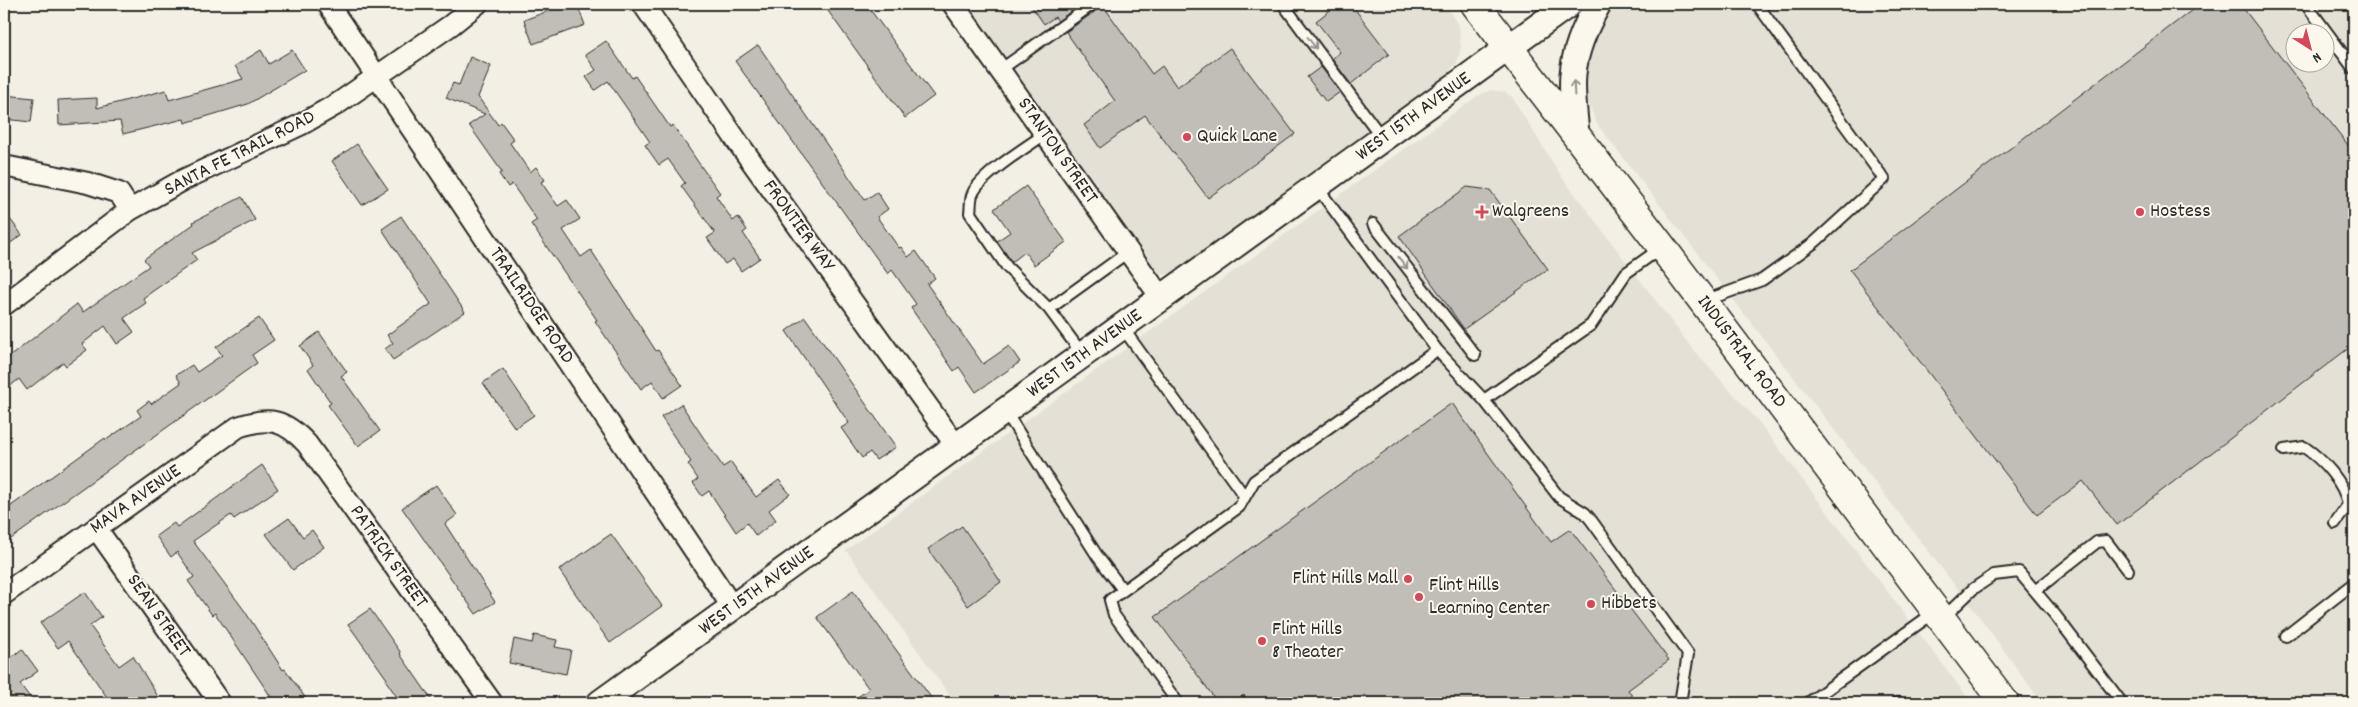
<svg xmlns="http://www.w3.org/2000/svg" width="2358" height="707" viewBox="0 0 2358 707" font-family="Dekko,sans-serif">
  <style>
    .built { fill: #e4e0d6; fill-rule: evenodd }
    .building { fill: #c0beb6; stroke: #2b2b2b }
    .lines { fill: none; stroke-linecap: round; stroke-linejoin: round }
    .service-casing { stroke: #2b2b2b; stroke-width: 14 }
    .minor-casing { stroke: #2b2b2b; stroke-width: 24 }
    .tertiary-casing { stroke: #2b2b2b; stroke-width: 29 }
    .secondary-casing { stroke: #2b2b2b; stroke-width: 31 }
    .service { stroke: #fbf7ec; stroke-width: 10 }
    .minor { stroke: #fbf7ec; stroke-width: 20 }
    .tertiary { stroke: #fbf7ec; stroke-width: 25 }
    .secondary { stroke: #fbf7ec; stroke-width: 28 }
    .oneway { stroke: #93918c }
    .poi-dot { fill: #d1495b; stroke: #fbf7ec; stroke-width: 2 }
    .labels { text-anchor: middle; dominant-baseline: central; stroke-width: 4; stroke-linejoin: round; paint-order: stroke }
    .street-label { font-size: 20px; fill: #2b2b2b; stroke: #fbf7ec }
    .poi-label { font-size: 20px; fill: #2b2b2b; stroke: #fbf7ec; text-anchor: start }
  </style>
  <rect width="100%" height="100%" fill="#f3efe4"/>
  <filter id="ink" filterUnits="userSpaceOnUse"><feTurbulence type="fractalNoise" baseFrequency=".02" numOctaves="2"/><feDisplacementMap in="SourceGraphic" scale="10" xChannelSelector="R" yChannelSelector="G"/><feConvolveMatrix kernelMatrix="1 2 1 2 8 2 1 2 1" color-interpolation-filters="sRGB"/></filter>
  <g filter="url(#ink)">
    <path class="built" d="M965,4H1444L1459,26L1461,47L1457,63L1444,77L1177,272L1163,275L1153,268Z
      M1619,4H2354V703H2042L1981,619L1597,124L1582,86L1581,70L1604,15ZM2296,32H2326V62H2296Z
      M1491,90L1505,92L1512,97L1561,176L1694,351L1758,421L1972,703H955L846,550L1476,97Z"/>
    <path class="building" d="M567,4H577L585,25L533,44L524,20Z
      M823,4H866L934,96L905,118Z
      M1030,4H1081L1058,21L1055,17L1044,24Z
      M1100,4H1102L1152,74L1162,66L1177,87L1230,48L1295,134L1208,198L1145,115L1100,148L1084,125L1115,101L1066,32L1097,10Z
      M1323,4H1351L1389,54L1351,84L1332,59L1340,52L1316,21L1329,11Z
      M2200,4H2240L2354,153V344L2117,525L2083,481L2037,515L1850,270Z
      M606,41L632,78L635,76L670,127L673,125L698,162L720,193L716,196L733,221L738,217L747,230L743,233L760,258L741,271L733,259L725,264L707,238L715,233L681,186L685,183L668,159L659,165L645,145L650,142L608,81L595,90L586,77L596,70L585,55Z
      M758,45L865,200L877,192L888,209L877,217L899,248L901,247L908,257L916,251L935,278L927,284L983,364L1009,346L1020,362L976,392L959,367L954,371L911,308L916,304L892,270L888,274L735,61Z
      M261,50L269,64L292,50L305,70L248,104L185,123L184,119L123,134L120,121L59,125L58,100L97,98V108L166,90L169,100L243,79L235,66Z
      M470,57L491,66L478,97L498,125L501,122L514,140L510,143L530,172L536,167L545,180L541,182L558,206L567,200L580,219L563,230L581,257L591,250L656,351L658,350L682,385L663,398L652,381L641,389L595,321L597,320L531,224L537,220L512,184L508,187L499,174L502,172L469,125L485,114L446,98L453,83L459,85Z
      M1321,67L1340,92L1326,102L1307,77Z
      M4,95L34,98L31,122L4,119Z
      M357,144L388,189L362,205L332,161Z
      M1026,186L1066,242L1034,265L1025,252L1012,262L997,241L1010,232L994,209Z
      M1467,187L1490,190L1548,269L1464,329L1399,236Z
      M242,197L255,220L192,253L197,260L143,298L146,303L124,318L134,332L117,344L105,326L82,344L87,350L66,366L63,362L27,390L19,379L4,391V361L77,304L83,312L149,266L144,259L194,224L193,222Z
      M4,211L22,235L9,244L4,237Z
      M401,216L465,312L393,360L385,349L393,343L387,335L431,304L382,229Z
      M805,317L896,447L876,460L870,452L862,458L841,428L849,423L786,331Z
      M259,318L274,340L252,355L257,363L4,544V511L105,438L106,440L141,416L137,410L149,401L151,404L181,383L176,375L192,365L197,372L222,355L216,347Z
      M319,332L347,372L341,376L380,431L358,446L328,405L331,403L308,369L313,365L300,346Z
      M503,369L534,415L515,428L483,383Z
      M1452,403L1551,542L1570,529L1669,660L1628,690L1637,703H1371L1365,695L1354,703H1249L1244,695L1232,703H1218L1155,617Z
      M681,404L723,467L731,462L756,497L779,480L790,494L769,510L776,520L756,536L747,523L736,532L709,491L702,496L693,483L698,479L688,464L691,462L661,417Z
      M262,465L278,489L234,519L231,515L193,541L244,610L283,670L285,669L309,703H275L215,613L212,615L188,581L194,577L177,552L171,557L156,536L174,523L177,527Z
      M436,485L457,515L445,524L495,602L476,614L402,508Z
      M289,518L303,537L312,530L324,547L293,570L266,534Z
      M962,526L1001,582L968,606L928,549Z
      M611,534L662,606L610,643L559,570Z
      M853,591L935,703H849L869,689L817,617Z
      M85,592L102,617L90,626L119,666L133,656L162,703H111L68,641L58,648L40,623Z
      M370,609L401,653L400,654L434,703H401L386,681L387,679L348,624Z
      M534,635L557,640L555,647L571,650L566,674L509,663L514,639L532,643Z
      M22,649L38,671L20,684L34,703H4V663Z"/>
    <g class="lines">
      <g class="service-casing">
        <path id="service" d="M1283,4L1383,139
          M2306,4L2354,69
          M1000,70L1093,4
          M1045,134C1028,146 981,175 973,193C970,198 971,207 970,213L1007,267L1049,309
          M1317,187L1437,350L1484,400L1591,325L1626,273L1661,248
          M1373,224L1475,355
          M1704,301L1762,280L1815,242L1884,179L1757,4
          M1122,327L1245,497
          M1083,355L1049,309L1128,252
          M1484,400L1559,497L1585,513L1591,520L1688,654L1680,703
          M1005,411L1098,557L1123,590
          M2284,450L2304,447C2322,459 2345,483 2348,505L2335,523
          M2035,591L2097,542L2106,541L2128,570
          M1942,619L1973,589L1994,575L2019,572L2056,616L2122,703
          M2286,636L2354,583
          M1178,703L1114,615L1110,600L1239,507L1254,481L1437,350
          M1808,703L1935,612
          M1897,703H1899"/>
      </g>
      <g class="minor-casing">
        <path id="minor" d="M328,4L733,608
          M643,4L739,144L957,447
          M953,4L1162,299
          M4,166L88,183L119,193L130,210
          M4,305L130,210L185,179L300,125L337,104L451,25L477,4
          M96,528L220,703
          M4,594L238,427C270,416 285,420 307,444L492,703"/>
      </g>
      <g class="tertiary-casing">
        <path id="tertiary" d="M1576,136C1575,116 1571,94 1573,74C1575,49 1586,25 1598,4
          M600,703L1569,4"/>
      </g>
      <g class="secondary-casing">
        <path id="secondary" d="M1475,4L1662,247L2005,703"/>
      </g>
      <use href="#service" class="service"/>
      <use href="#minor" class="minor"/>
      <use href="#tertiary" class="tertiary"/>
      <use href="#secondary" class="secondary"/>
    </g>
    <defs><path id="oneway-shaft" d="M-6 0H5M1.5-3L5.5 0L1.5 3" fill="none" stroke-width="1.6" stroke-linecap="round" stroke-linejoin="round" transform="scale(1.25)"/></defs>
    <g class="oneway">
      <use href="#oneway-shaft" transform="translate(1312 43) rotate(53)"/>
      <use href="#oneway-shaft" transform="translate(1574 88) rotate(-93)"/>
      <use href="#oneway-shaft" transform="translate(1403 263) rotate(52)"/>
    </g>
  </g>
  <g class="poi-dot">
    <circle cx="1187" cy="137" r="5"/>
    <path d="M1479.5 204.5h5v5h5v5h-5v5h-5v-5h-5v-5h5z"/>
    <circle cx="2140" cy="212" r="5"/>
    <circle cx="1408" cy="579" r="5"/>
    <circle cx="1419" cy="597" r="5"/>
    <circle cx="1591" cy="604" r="5"/>
    <circle cx="1262" cy="641" r="5"/>
  </g>
  <g class="labels">
    <g class="street-label">
      <text transform="translate(1414 117) rotate(-36)">WEST 15TH AVENUE</text>
      <text transform="translate(1057 151) rotate(55)">STANTON STREET</text>
      <text transform="translate(240 154) rotate(-27)">SANTA FE TRAIL ROAD</text>
      <text transform="translate(798 226) rotate(54)">FRONTIER WAY</text>
      <text transform="translate(531 306) rotate(56)">TRAILRIDGE ROAD</text>
      <text transform="translate(1741 352) rotate(53)">INDUSTRIAL ROAD</text>
      <text transform="translate(1085 354) rotate(-36)">WEST 15TH AVENUE</text>
      <text transform="translate(136 500) rotate(-35)">MAVA AVENUE</text>
      <text transform="translate(388 557) rotate(55)">PATRICK STREET</text>
      <text transform="translate(757 591) rotate(-36)">WEST 15TH AVENUE</text>
      <text transform="translate(158 616) rotate(55)">SEAN STREET</text>
    </g>
    <g class="poi-label">
      <text x="1197" y="137">Quick Lane</text>
      <text x="1492" y="212">Walgreens</text>
      <text x="2150" y="212">Hostess</text>
      <text x="1398" y="579" text-anchor="end">Flint Hills Mall</text>
      <text x="1429" y="586">Flint Hills<tspan x="1429" dy="23">Learning Center</tspan></text>
      <text x="1601" y="604">Hibbets</text>
      <text x="1272" y="630">Flint Hills<tspan x="1272" dy="23">8 Theater</tspan></text>
    </g>
  </g>
  <rect width="2358" height="707" fill="none" stroke="#fbf7ec" stroke-width="20"/>
  <rect x="10" y="10" width="2338" height="687" fill="none" stroke="#2b2b2b" stroke-width="2" filter="url(#ink)"/>
  <g transform="translate(2310 48) rotate(144)"><circle r="24" fill="#fbf7ec" stroke="#a8a59f"/>
  <path d="M0-4L9 19L0 12L-9 19Z" fill="#d1495b"/>
  <text y="-8" font-size="14" font-weight="bold" text-anchor="middle" fill="#2b2b2b">N</text>
  </g>
</svg>
